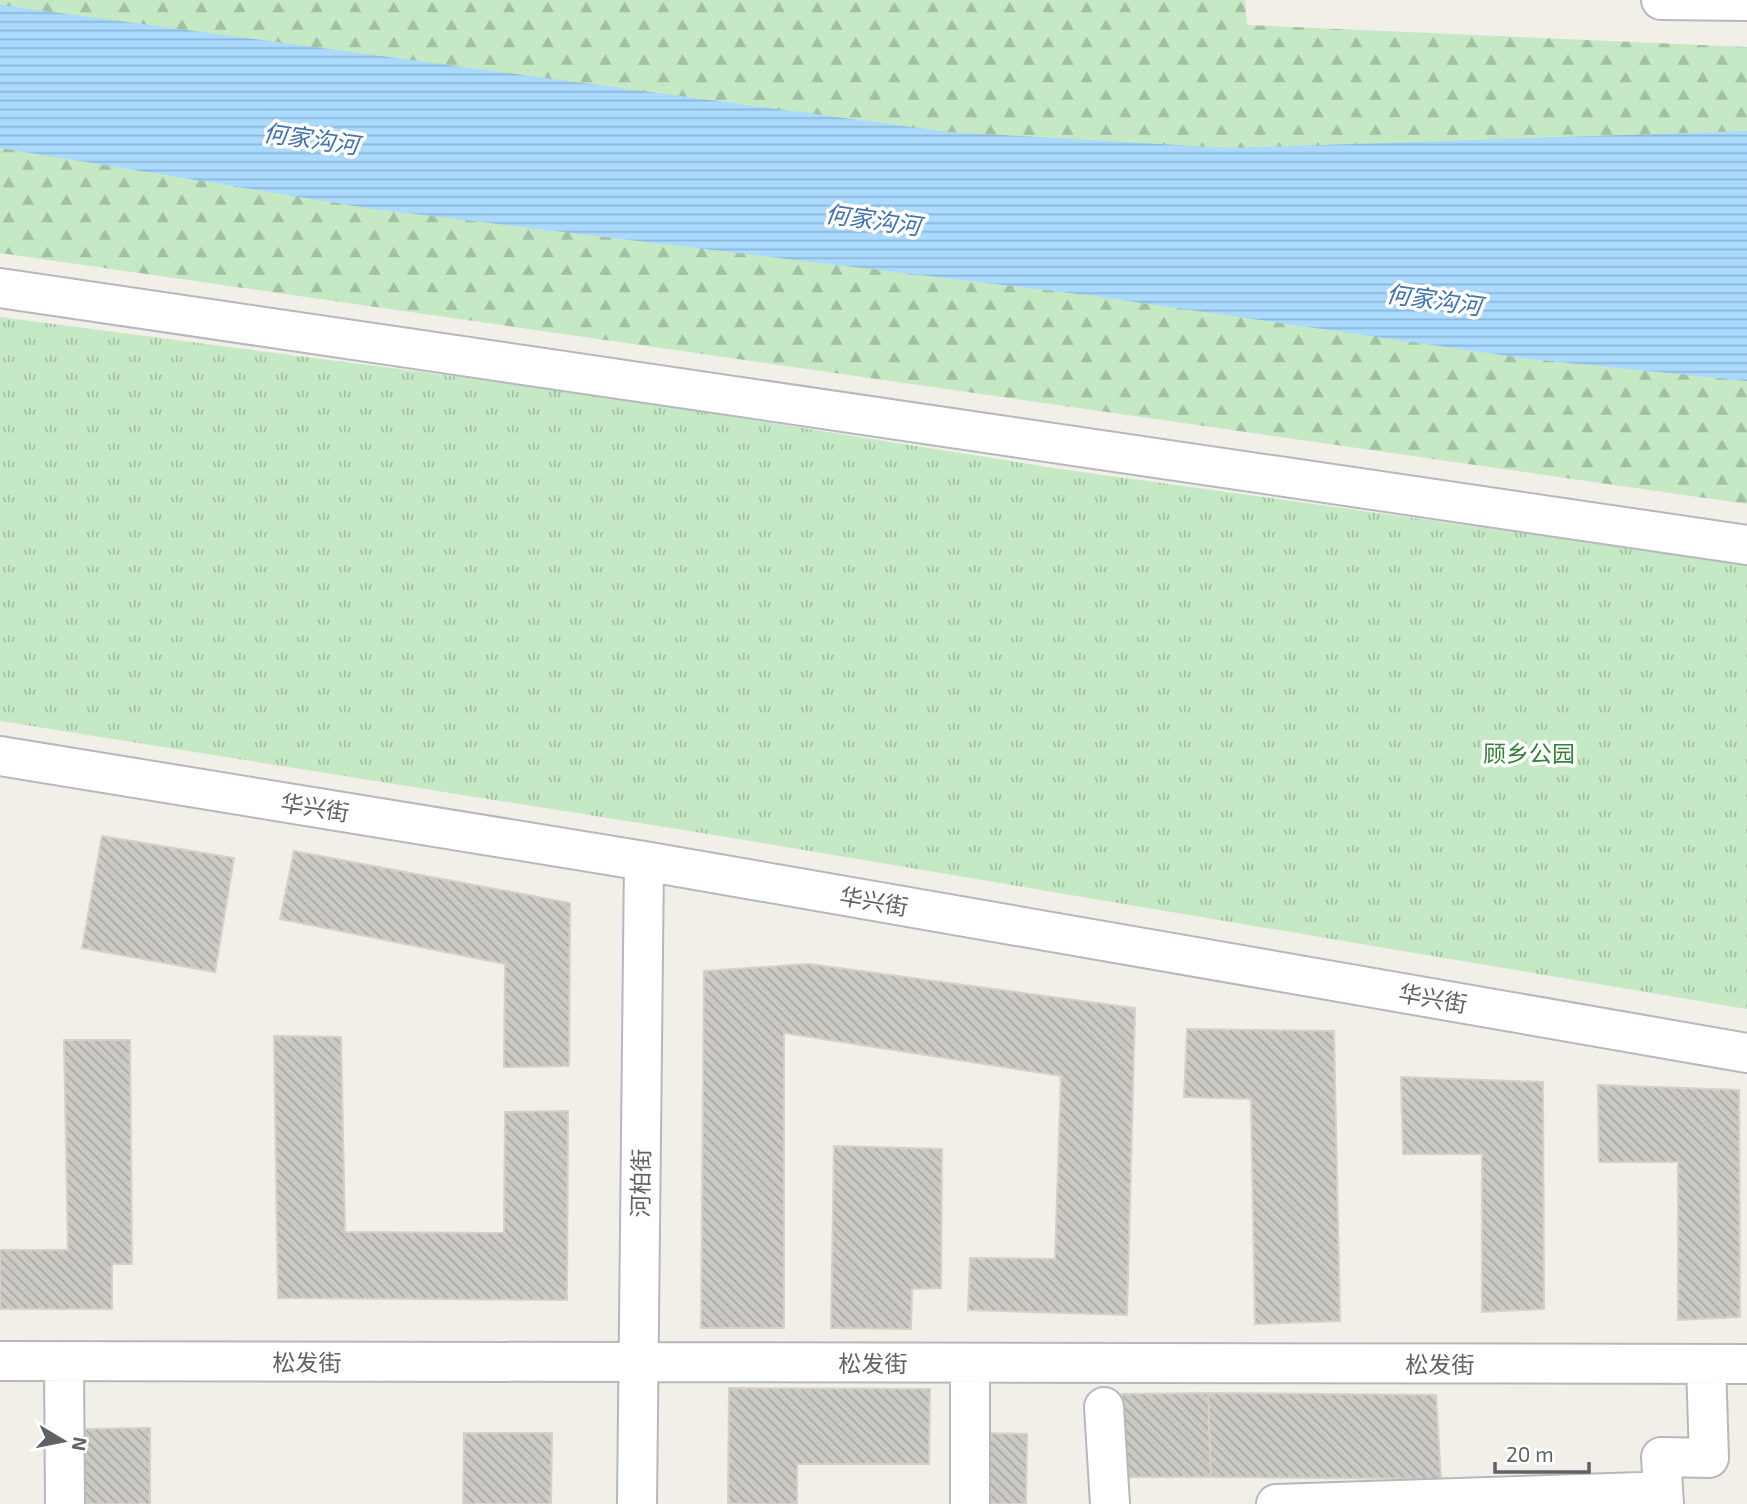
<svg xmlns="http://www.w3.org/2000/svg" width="1747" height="1504" viewBox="0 0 1747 1504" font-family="'Exo 2','Noto Sans SC',sans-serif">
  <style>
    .forest { fill: url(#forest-firs) }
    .park { fill: url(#park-tufts) }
    .water { fill: url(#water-rules) }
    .building { fill: url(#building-back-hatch); stroke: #d6d1c6; stroke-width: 2 }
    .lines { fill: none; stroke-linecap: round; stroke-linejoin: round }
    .minor-casing { stroke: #b5b8bc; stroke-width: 42 }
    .minor { stroke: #fff; stroke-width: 38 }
    .labels { text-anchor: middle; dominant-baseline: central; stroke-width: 7; stroke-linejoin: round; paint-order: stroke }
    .park-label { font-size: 23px; fill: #348238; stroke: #fff }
    .street-label { font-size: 23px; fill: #5f6368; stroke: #fff }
    .water-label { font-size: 24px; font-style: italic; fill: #4174aa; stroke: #fff }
  </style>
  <defs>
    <pattern id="forest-firs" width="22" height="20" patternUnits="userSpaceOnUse" patternTransform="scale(1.75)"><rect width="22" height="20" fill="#c5e8c5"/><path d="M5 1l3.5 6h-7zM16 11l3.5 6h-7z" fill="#a3c0a4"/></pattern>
    <pattern id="park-tufts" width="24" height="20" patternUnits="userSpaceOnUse" patternTransform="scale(1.75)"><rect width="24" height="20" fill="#c5e8c5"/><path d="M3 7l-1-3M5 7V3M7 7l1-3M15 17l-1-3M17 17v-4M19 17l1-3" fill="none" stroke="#a3c0a4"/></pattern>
    <pattern id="water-rules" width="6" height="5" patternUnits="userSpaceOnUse" patternTransform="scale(1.75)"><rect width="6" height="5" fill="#aadaff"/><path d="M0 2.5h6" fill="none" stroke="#8eb4d2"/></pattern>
    <pattern id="building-back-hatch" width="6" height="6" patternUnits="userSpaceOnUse" patternTransform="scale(1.75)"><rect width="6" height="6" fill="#cccac5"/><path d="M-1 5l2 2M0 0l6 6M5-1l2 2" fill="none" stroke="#a9a8a4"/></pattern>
  </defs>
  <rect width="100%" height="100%" fill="#f1efe8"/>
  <path class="forest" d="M0,0H1245L1247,25L1747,47V504L0,253Z"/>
  <path class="park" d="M0,317L590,394L1060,469L1747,564V1009L727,837L0,721Z"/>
  <path class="water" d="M0,5L949,132L1229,148L1747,131V381L1530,359L1086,295L373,209L0,148Z"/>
  <path class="building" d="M102,836L234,858L215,972L82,948Z
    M294,851L570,903L569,1066L504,1067L505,964L280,919Z
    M809,964L1135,1008L1127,1315L968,1310L970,1258L1055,1259L1061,1076L784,1033V1328H701L704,971Z
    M1187,1029L1334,1031L1340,1321L1255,1324L1251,1099L1184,1097Z
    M274,1036L341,1037L345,1232L504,1233L505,1112L568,1111L567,1300L278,1298Z
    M64,1040H130L132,1264H112V1309H0V1250H68Z
    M1401,1077L1543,1082L1544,1309L1482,1312V1154H1403Z
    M1598,1085L1739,1090L1740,1317L1678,1320V1162H1599Z
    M834,1146L942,1149L941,1288L912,1289L911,1329L831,1328Z
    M729,1388L930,1389L929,1464H797V1504H728Z
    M1208,1393L1436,1395L1441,1479L1211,1477Z
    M1208,1393L1211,1477H1127L1122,1394Z
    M150,1428V1504H85V1429Z
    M464,1433H552L551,1504H463Z
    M979,1433L1027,1434L1026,1504H979Z"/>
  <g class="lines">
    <g class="minor-casing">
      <path id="minor" d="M1661,0L1747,1
        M0,288L1747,545
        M0,756L644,861L1747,1053
        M0,1361L1747,1364
        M64,1361L65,1504
        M1104,1407L1110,1504
        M637,1504L644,861
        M970,1504V1363
        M1276,1504L1642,1492
        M1664,1504L1661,1457L1709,1458L1706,1364"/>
    </g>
    <use href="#minor" class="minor"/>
  </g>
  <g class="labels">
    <g class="park-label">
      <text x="1529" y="753">顾乡公园</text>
    </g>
    <g class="street-label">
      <text transform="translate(315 807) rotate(9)">华兴街</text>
      <text transform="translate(874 901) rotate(10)">华兴街</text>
      <text transform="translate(1433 998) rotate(10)">华兴街</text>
      <text transform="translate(640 1183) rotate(-89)">河柏街</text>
      <text x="307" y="1362">松发街</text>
      <text x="873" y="1363">松发街</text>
      <text x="1440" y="1364">松发街</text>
    </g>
    <g class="water-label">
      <text transform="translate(311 138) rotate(8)">何家沟河</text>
      <text transform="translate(873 219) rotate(8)">何家沟河</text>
      <text transform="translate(1434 299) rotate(8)">何家沟河</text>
    </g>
  </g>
  <g transform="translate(63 1441) rotate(100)" stroke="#ffffff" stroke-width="5" paint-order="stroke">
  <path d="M0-5L12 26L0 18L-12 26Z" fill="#5f6368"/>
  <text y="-10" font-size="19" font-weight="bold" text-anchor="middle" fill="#5f6368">N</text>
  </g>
  <path d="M1495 1462v10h94v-10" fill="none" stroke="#5f6368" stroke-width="3.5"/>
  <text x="1506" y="1462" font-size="21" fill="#5f6368" stroke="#ffffff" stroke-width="5" paint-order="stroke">20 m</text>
</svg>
